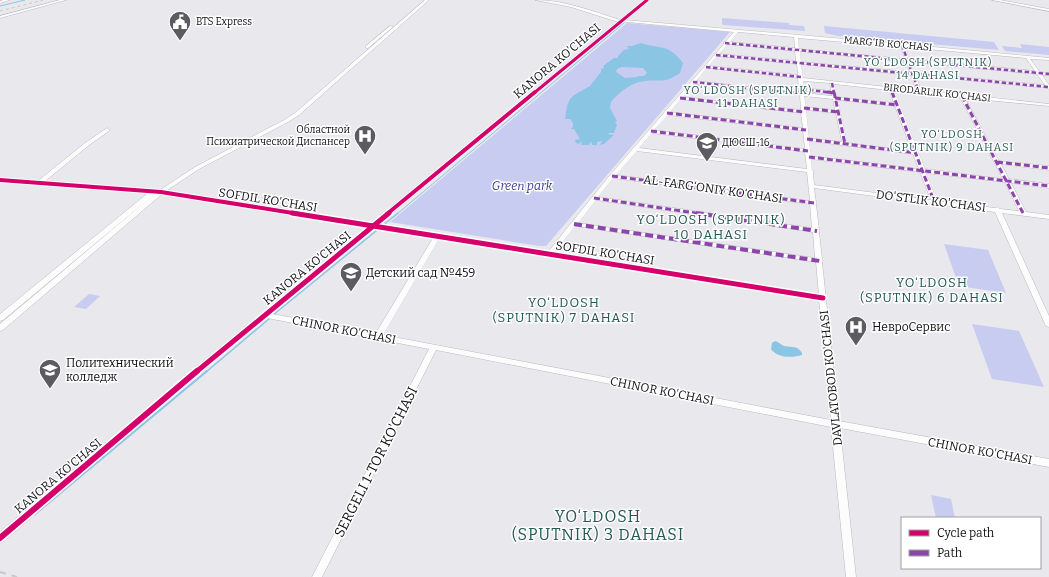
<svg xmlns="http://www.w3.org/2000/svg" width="1049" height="577" viewBox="0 0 1049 577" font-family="Bitter,serif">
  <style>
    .green { fill: #c8ccf0 }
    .water { fill: #8ac5e4; fill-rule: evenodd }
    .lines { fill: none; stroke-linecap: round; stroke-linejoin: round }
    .stream-far2 { stroke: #8ac5e4; stroke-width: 1 }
    .stream-far1 { stroke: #8ac5e4; stroke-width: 1.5 }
    .stream { stroke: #8ac5e4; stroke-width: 2 }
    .minor-casing { stroke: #b9babe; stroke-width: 1 }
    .minor { fill: #fcfcfc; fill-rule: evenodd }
    .rail-far1 { stroke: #c9c9c9; stroke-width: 1; stroke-dasharray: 3 3; stroke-linecap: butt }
    .rail { stroke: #c9c9c9; stroke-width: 2; stroke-dasharray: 6 6; stroke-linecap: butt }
    .quiet-far2 { stroke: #8e44ad; stroke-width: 2.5; stroke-dasharray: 4.5 2.5; stroke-linecap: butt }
    .quiet-far1 { stroke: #8e44ad; stroke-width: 3; stroke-dasharray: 6 3; stroke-linecap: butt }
    .quiet { stroke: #8e44ad; stroke-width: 4; stroke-dasharray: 8 4; stroke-linecap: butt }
    .cycleway-far3-casing { stroke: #fff; stroke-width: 4.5 }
    .cycleway-far2-casing { stroke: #fff; stroke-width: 6 }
    .cycleway-far1-casing { stroke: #fff; stroke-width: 8 }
    .cycleway-casing { stroke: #fff; stroke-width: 9 }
    .cycleway-far3 { stroke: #d6006c; stroke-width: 3 }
    .cycleway-far2 { stroke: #d6006c; stroke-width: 4 }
    .cycleway-far1 { stroke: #d6006c; stroke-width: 5 }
    .cycleway { stroke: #d6006c; stroke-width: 6 }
    .labels { text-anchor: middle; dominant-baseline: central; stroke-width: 3; stroke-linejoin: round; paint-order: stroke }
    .far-poi-label { font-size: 10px; fill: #101114; stroke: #fff; text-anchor: start }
    .far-street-label { font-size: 10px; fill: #101114; stroke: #fff }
    .far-neighbourhood-label { font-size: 11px; letter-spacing: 1px; fill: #235a51; stroke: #fff }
    .street-label { font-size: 12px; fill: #101114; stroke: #fff }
    .park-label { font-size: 12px; font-style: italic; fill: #393a8c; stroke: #fff }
    .poi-label { font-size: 12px; fill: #101114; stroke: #fff; text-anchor: start }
    .neighbourhood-label { font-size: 13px; letter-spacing: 1px; fill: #235a51; stroke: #fff }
    .near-street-label { font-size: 14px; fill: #101114; stroke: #fff }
    .near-neighbourhood-label { font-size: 16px; letter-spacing: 1px; fill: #235a51; stroke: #fff }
  </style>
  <rect width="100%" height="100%" fill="#e8e8ed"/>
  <path class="green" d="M722,18L789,23V25L804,26L805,31L723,25L722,24Z
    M627,23L730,32L546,246H539L390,222Z
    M824,26L994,42L999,50L838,36L825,33Z
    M1020,44L1049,47V55L1005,51L1002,46L1022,48Z
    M944,244L988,250L1006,293L959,286Z
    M89,294L100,296L86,309L74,307Z
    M972,324L1019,331L1044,387L992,379Z
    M931,495L951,499L955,518H936Z"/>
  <path class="water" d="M641,43C662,50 668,43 683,63L680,73C664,84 662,79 645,81C632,82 619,92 611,102L610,108L617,121L615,122L617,125L614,133H609L608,134L614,135L604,144L599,145L602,142L601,141L597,142V145H592L591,141L589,145H582L581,141L579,144L576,143L575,140L580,139L574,129H571L573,127V123L570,119H565L567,106L570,99L574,95L590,86L601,72V69L604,68L603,66L614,58H618V56L624,50L628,49L629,48L626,46H632ZM622,67L643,68L647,73L644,76H638V77L625,78L616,72L617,69Z
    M775,341C779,342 781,345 784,346C793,348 797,345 802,353V355C792,358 777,358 771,349L772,343Z"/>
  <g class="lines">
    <path class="stream-far2" d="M0,6L25,0
      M397,214L625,22"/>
    <path class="stream-far1" d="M273,315L398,213
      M206,372L270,318"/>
    <path class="stream" d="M34,515L207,371"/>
    <g class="minor-casing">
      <path id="minor" d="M4,0H10L0,3V1Z
        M60,0H66L0,18V16Z
        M425,0H429L299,115L288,122L199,169L166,191L371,224L618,22L571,7L535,0C564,0 592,11 620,20L645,0H649L625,20L902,44L1049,58V60L1030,59L1040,72L1049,73V75H1042L1049,85V89L1047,88L915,75L921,90L1049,104V106L965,98L999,161L1049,166V170L1001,164L1009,179L1049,184V188L1011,183L1026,212L1049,215V219L1002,213L1049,316V327L1046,326L1045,324L995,212L814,188L816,202L817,203L816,204L819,230L820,231L819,232L822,259L823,261L822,262L839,421L1049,459V467L840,428L856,577H846L831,427L436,350L322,577H312L429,349L267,318L200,373L4,541L0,543V532L194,369L367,227L162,194L3,330L0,331V324L156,193L3,320L0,321V314L148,193L0,182V178L38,181L85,143L107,128L109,129V131L89,145L44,182L160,190L195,167L284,120L295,113ZM627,22L734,32L725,42H724V44L610,175L548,252L378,225L621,23ZM738,32L794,37L795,48L730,42ZM798,38L901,47L905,59L799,49ZM728,44L795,51L796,61L719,54ZM905,47L1026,58L1035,71L909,59ZM800,51L906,62L910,72L801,62ZM717,56L797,64L798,75L709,66ZM910,62L1037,74L1045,85L914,73ZM801,64L911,75L916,90L803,78ZM707,68L798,78L799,93L696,81ZM803,81L830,83L831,91L804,88ZM694,84L800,95L801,110L683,97ZM834,84L889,90L894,103L837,97ZM894,90L960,97L1003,179L925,169ZM804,91L832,94V96L804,93ZM804,96L833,99L835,110L806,107ZM681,99L801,113L803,128L670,112ZM838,100L895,106L912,151L847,143ZM806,110L836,113L842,142L809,138ZM668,115L803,131L805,149L654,130ZM652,133L805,152L807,169L639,148ZM809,141L913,154L919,169L811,156ZM637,151L807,172L810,201L616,175ZM811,159L920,172L931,200L814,185L813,172L814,171L812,170ZM926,173L1005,182L1019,211L1000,209L997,207L995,208L937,201ZM613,178L810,204L812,228L598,197ZM596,200L813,232L815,258L578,223ZM575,226L816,262L819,295L554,253ZM374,228L433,238L376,333L272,314ZM439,239L819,300L831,420L383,335Z
        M992,0H1000L1049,9V11Z
        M390,26L393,27L368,48H366V46Z"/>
    </g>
    <use href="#minor" class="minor"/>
    <path class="rail-far1" d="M0,11L43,0"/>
    <path class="rail" d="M0,572L17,577"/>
    <path class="quiet-far2" d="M725,43L1049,74
      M902,45L919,92
      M716,55L1049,87
      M706,67L801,77
      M693,82L795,93
      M832,83L834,93
      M802,89L834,93
      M891,89L893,93"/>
    <path class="quiet-far1" d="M786,92L803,94
      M827,92L834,93
      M834,92L845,144
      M892,92L934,201
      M962,96L1023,213
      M680,98L804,112
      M835,98L897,105
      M804,108L838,112
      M667,113L806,130
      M651,131L808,151
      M807,139L916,153
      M809,157L1049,186
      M997,162L1049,168
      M612,176L814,203
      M594,198L702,214"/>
    <path class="quiet" d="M696,213L817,231
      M574,224L820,261"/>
    <g class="cycleway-far3-casing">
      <path id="cycleway-far3" d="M534,93L647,0"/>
    </g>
    <g class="cycleway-far2-casing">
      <path id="cycleway-far2" d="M0,180L161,192L299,214
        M387,214L535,92"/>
    </g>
    <g class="cycleway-far1-casing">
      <path id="cycleway-far1" d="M292,213L823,298
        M196,372L389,213"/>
    </g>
    <g class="cycleway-casing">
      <path id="cycleway" d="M0,538L197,371"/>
    </g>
    <use href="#cycleway-far3" class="cycleway-far3"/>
    <use href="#cycleway-far2" class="cycleway-far2"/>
    <use href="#cycleway-far1" class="cycleway-far1"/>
    <use href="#cycleway" class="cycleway"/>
  </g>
  <defs>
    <g id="civic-pin" transform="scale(1.15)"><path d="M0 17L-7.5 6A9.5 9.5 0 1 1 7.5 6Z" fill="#5c5c60" stroke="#fff"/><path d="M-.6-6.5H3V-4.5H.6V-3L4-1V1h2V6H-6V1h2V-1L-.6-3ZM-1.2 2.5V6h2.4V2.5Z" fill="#fff"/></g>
    <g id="hospital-pin" transform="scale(1.15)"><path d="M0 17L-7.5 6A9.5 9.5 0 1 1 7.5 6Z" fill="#5c5c60" stroke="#fff"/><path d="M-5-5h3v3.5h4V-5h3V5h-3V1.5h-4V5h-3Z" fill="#fff"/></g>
    <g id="school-pin" transform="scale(1.15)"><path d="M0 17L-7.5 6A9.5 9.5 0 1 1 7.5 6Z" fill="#5c5c60" stroke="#fff"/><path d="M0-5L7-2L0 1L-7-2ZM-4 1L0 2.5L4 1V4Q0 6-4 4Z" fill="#fff"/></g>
    <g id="university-pin" transform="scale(1.15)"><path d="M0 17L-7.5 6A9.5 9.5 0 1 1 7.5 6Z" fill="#5c5c60" stroke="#fff"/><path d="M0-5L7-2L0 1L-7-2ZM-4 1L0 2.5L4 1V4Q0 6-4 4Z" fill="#fff"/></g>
  </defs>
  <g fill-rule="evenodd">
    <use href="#civic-pin" x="180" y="22"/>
    <use href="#hospital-pin" x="365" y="136"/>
    <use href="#school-pin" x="707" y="143"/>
    <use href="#school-pin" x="351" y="273"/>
    <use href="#hospital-pin" x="856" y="327"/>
    <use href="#university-pin" x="50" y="370"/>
  </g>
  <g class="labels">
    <g class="far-poi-label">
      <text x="196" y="22">BTS Express</text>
      <text x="350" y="130" text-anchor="end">Областной<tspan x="350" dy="12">Психиатрической Диспансер</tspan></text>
      <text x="722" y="143">ДЮСШ-16</text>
    </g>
    <g class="far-street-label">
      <text transform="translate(888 44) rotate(5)">MARG‘IB KO‘CHASI</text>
      <text transform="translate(937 93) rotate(6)">BIRODARLIK KO'CHASI</text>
    </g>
    <g class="far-neighbourhood-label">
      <text x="928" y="62">YO‘LDOSH (SPUTNIK)<tspan x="928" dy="13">14 DAHASI</tspan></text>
      <text x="748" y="90">YO‘LDOSH (SPUTNIK)<tspan x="748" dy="13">11 DAHASI</tspan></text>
      <text x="952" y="134">YO‘LDOSH<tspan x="952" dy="13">(SPUTNIK) 9 DAHASI</tspan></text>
    </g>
    <g class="street-label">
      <text transform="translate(557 61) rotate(-40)">KANORA KO'CHASI</text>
      <text transform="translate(713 189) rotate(8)">AL-FARG‘ONIY KO‘CHASI</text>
      <text transform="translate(268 200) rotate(9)">SOFDIL KO'CHASI</text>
      <text transform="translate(931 201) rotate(7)">DO'STLIK KO'CHASI</text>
      <text transform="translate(605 253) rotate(9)">SOFDIL KO'CHASI</text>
      <text transform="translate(307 268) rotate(-39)">KANORA KO'CHASI</text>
      <text transform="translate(344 330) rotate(11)">CHINOR KO'CHASI</text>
      <text transform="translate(831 378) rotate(-96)">DAVLATOBOD KO'CHASI</text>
      <text transform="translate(662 391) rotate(11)">CHINOR KO'CHASI</text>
      <text transform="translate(980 451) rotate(10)">CHINOR KO'CHASI</text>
      <text transform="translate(58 476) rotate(-40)">KANORA KO'CHASI</text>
    </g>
    <g class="park-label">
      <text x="522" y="186">Green park</text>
    </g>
    <g class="poi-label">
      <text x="366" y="273">Детский сад №459</text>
      <text x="872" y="327">НевроСервис</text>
      <text x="66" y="363">Политехнический<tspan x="66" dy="14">колледж</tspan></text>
    </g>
    <g class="neighbourhood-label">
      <text x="711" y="219">YO‘LDOSH (SPUTNIK)<tspan x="711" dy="15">10 DAHASI</tspan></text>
      <text x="932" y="282">YO‘LDOSH<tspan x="932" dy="15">(SPUTNIK) 6 DAHASI</tspan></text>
      <text x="564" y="302">YO‘LDOSH<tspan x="564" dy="15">(SPUTNIK) 7 DAHASI</tspan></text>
    </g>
    <g class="near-street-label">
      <text transform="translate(376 462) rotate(-63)">SERGELI 1-TOR KO'CHASI</text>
    </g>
    <g class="near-neighbourhood-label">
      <text x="598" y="516">YO‘LDOSH<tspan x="598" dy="18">(SPUTNIK) 3 DAHASI</tspan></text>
    </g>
  </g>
  <rect x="901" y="517" width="140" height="52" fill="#ffffff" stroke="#9fa0a1"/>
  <rect x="909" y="530" width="20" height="6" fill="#d6006c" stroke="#9fa0a1"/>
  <text x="937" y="537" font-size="12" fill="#101114">Cycle path</text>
  <rect x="909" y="550" width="20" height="6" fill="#8e44ad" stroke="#9fa0a1"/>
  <text x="937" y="557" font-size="12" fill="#101114">Path</text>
</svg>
